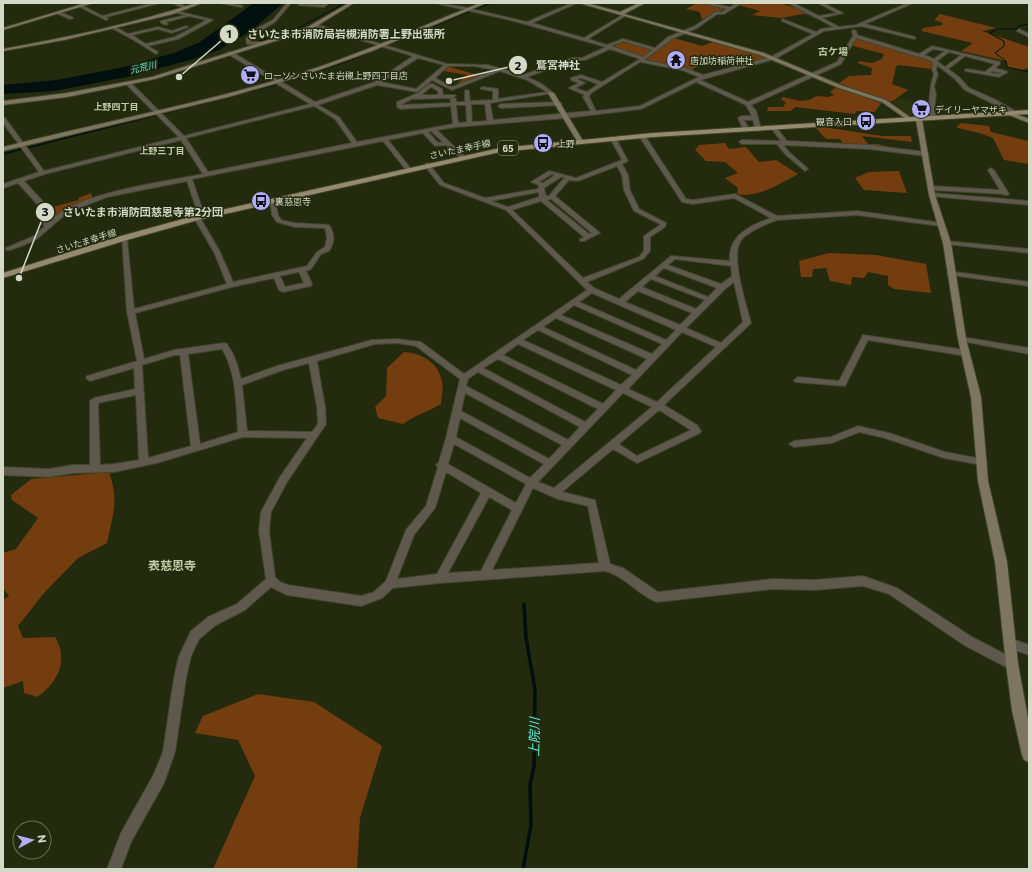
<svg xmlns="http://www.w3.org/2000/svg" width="1032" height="872" viewBox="0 0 1032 872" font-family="Commissioner,'Noto Sans JP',sans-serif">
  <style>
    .built { fill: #2a320e }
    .green { fill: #743d0f }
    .water { fill: #01100e }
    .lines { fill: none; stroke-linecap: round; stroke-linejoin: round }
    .stream-far2 { stroke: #01100e; stroke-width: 1 }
    .stream-far1 { stroke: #01100e; stroke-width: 1.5 }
    .stream { stroke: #01100e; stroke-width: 3.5 }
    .street-casing { stroke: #3f462c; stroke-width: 2 }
    .secondary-casing { stroke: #3f462c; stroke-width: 2 }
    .primary-casing { stroke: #3f462c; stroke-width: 2 }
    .street { fill: #5e594c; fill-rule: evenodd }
    .secondary { fill: #7d7560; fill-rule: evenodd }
    .primary { fill: #958a70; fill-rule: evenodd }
    .labels { text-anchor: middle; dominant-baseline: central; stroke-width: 3; stroke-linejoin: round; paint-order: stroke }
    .far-poi-label { font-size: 9px; fill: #d4d9c8; stroke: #232a0e; text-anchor: start }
    .far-water-label { font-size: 9px; font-style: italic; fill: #59e9db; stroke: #232a0e }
    .far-neighbourhood-label { font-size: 9px; font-weight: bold; fill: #c0caa8; stroke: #232a0e }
    .shield { fill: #232a0e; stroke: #9fa490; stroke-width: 1 }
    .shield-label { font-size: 9px; font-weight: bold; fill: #d4d9c8 }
    .far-street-label { font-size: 9px; fill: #d4d9c8; stroke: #232a0e }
    .far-quarter-label { font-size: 10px; font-weight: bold; fill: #c0caa8; stroke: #232a0e }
    .quarter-label { font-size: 12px; font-weight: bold; fill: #c0caa8; stroke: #232a0e }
    .near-water-label { font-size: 13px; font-style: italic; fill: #59e9db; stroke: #232a0e }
    .leader { fill: none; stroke: #d4d9c8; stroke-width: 1.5 }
    .callout-dot { fill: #d4d9c8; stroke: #232a0e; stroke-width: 1.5 }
    .mark-label { font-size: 12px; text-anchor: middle; font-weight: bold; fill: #111 }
    .callout-label { font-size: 11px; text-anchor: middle; font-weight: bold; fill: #d4d9c8; stroke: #232a0e; stroke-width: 3; stroke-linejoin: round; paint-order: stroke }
  </style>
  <rect width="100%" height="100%" fill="#232a0e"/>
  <path class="built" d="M899,98L912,101L911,105L930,108V116H910L893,103Z"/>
  <path class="green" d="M697,3L726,8L705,19L701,18L700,12L686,9Z
    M743,3C753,6 764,2 775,3C788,4 801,10 814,15L803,14L781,18L752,15L760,11L738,5Z
    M940,14L996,28L982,31L1029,47V68L1021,70L1008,68L1006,61L961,51L973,43L921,31L923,28L942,25L943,23L934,20Z
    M856,37L929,59L933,62L931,69L898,65L896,67L892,84L908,90L893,101L888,102L839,83L849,76L871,75L872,68L857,63L860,61L872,63L882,59L884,54L853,46Z
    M674,38L702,46L715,41L769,58L743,65L716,56L691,70L643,61Z
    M624,41L654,50L642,57L610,46Z
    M447,67H450L481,76L459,85V82L467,75L444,71Z
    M836,87L881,103L875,112L856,111L855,114L795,107L791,111H767L768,107H783L786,103L781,99L783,97L800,101L809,100L817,96L828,97L834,95L830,92Z
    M961,123L989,126L991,132L1028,141L1029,164L1004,160L993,138C987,136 981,133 975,132C968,130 963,130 956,127Z
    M823,127L882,136H911L912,142L862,136L868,144H878L890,147V150L844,145L840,139H826L816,128Z
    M725,143L729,149L746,147L759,162L776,160L798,174C781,183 757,199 737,194L738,188L725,178L738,173L725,162L706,161L695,150L699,145Z
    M899,171L907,193L864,190L855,178L869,172Z
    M91,193L93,199L65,210L56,217L49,208L79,200L78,198Z
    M829,253L876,255L926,264L931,293L894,289L888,285V276L868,272L864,278L852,277L851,285L830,281L826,268L813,269L812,277H801L799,261Z
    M404,352C422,353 439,363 442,382C444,389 441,398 441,404C428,412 415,415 403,424L378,418L375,407L386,396L387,368Z
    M109,472C119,500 113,515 107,543L78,558L44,593L18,626L23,638L55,637C69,660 58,683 37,697L24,693L23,681L3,688V600L9,596L3,588V553L16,549L38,518L12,500L11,495L31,479Z
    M258,694L314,702L382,746L360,818L357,869H213L255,776L238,740L195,733L203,716Z"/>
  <path class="water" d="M254,3H283L252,30L219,50L190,60L127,77L54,91L3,94V85L57,80L124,67L177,52L200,42Z"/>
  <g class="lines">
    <path class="stream-far2" d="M1029,24L1018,26L1017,29H998L989,33L1004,41V46L995,53L1006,61L1007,67L1029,72
      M272,83L227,53L302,26L345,3
      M223,98L276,85L346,62L491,3"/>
    <path class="stream-far1" d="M3,154L227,97"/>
    <path class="stream" d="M523,869L531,825L530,785L534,766L535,690L526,638L524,604"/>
    <g class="street-casing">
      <path id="street" d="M153,3H160L106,17L108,19L106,20L78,6L81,5L102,16Z
        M172,3H178L189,8L186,9Z
        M220,3H230L243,6L241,7Z
        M287,3H291L275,22L262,30L250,40L251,42H264V44H247L246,39L258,28L273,20Z
        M325,3H329L324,7L298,5L300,4L323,5Z
        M435,3L463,7L527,22L572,3H577L532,23L584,38L624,14L625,16L588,39L607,45L623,39L655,48L668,37L695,26L715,12H722L727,9L701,3H709L730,7L737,3H742L724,14H717L697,28L672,39L644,60L685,68L703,75L771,57L813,34L782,21V19L816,32L821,29L834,27L788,3H793L819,16L837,13L820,4L823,3L843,13L822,18L839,27L856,25L908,3H913L865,24L915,37V39L861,26L824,31L775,59L700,80L748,102L837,62L853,36L852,31L854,30L856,31L857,35L919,54L932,46L1000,62V64L995,68L1008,72L999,77L965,71V70L967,69L985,72L995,64L965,56L948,69L959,77L969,88L996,100L1019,113L1014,114L965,90L955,79L937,65L936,70L938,74L934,86L936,94L934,111L937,119L932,120C927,110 930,84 934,74L932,70L933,62L929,60L856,38L841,64L751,105L756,111L761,129L758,131L755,129L753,120H744L749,129L746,131L743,129L738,118L741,116H752L746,105L696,82L641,109L566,118L456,127L437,130L464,156L465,157L462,159L446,145L435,146L423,133L388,140L412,170L409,172L407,171L383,141L192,179L205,217L201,219L220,252L233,282L307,266L317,252L325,247L327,238L325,228L295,227L277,222L272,215L270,200L275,201L278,215L281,220L295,223L329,225C335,234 335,242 329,251L321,254L311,269L306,271L312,284L311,286L283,292L279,290L274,278L232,287L135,313L144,359L174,350L224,343L227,344L233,354L237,364L241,379L277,366L372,340L397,339L421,342L464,374L587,290L506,210L440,185L424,165L427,163L429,164L444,183L485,198L538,189L539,185L531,182L549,171L576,178L622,160L610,138L615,137L628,161L622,164L628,175L630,190L639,209L666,223L665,227L650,237V251L643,259L587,282L594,288L619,299L671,256L730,261C727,236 751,225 771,218L734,198L693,204L682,202L639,136L642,134L645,136L686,199L693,200L735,194L777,216L857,211L942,223L943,224L940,226L857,215L777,220C768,223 744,233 740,242C731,258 746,304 751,323L664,405L697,425L701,431L700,433L637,463L613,449L562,492L595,500L610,564L623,568L658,592L772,579L814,580L863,576L897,588L972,637L1016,660L1018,664L1016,668L1012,669L1008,668L964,645L889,594L863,586L814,590L772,589L657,602C638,595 625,576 605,571L440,583L393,588L382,598L361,606L287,595L271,587L245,610L216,625L199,639L191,656L186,678L175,752L164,783L131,842L121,869H107L121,833L154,774L163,752L174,678L179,656L191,631L208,617L237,604L266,579L259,531L261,512L280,477L307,438L243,437L157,463L114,472L73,473L49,477L3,475V467L49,469L73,465H90V401L94,398L135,389L134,368L90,381L86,378L87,376L137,361L127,312L122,237H126L127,238L134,309L227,284L214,252L194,218L199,216L187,181L107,197L68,212L38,238L24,245L10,250H6V248L34,236L45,226L43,224L49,217L18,183L3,188V184L39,172L3,123V117L5,118L44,171L179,137L127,85V83H131L184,136L310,104L228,54V52H232L315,102L375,82L413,56L314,26L315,24L447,64L488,65L523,75L572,58H582L606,47L514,21ZM623,41L653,50L643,57L611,46ZM610,49L640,59L602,82L581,75L571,78V80L579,83L569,88L585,95L583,97L591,111L493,120L490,103L553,93L542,84L527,77L574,60H585ZM933,49L945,51L934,59L924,55ZM949,52L961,55L945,67L937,61ZM418,58L444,65L416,89L381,82ZM640,62L682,70L699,77L640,106L596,111L589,97L591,93ZM448,66H474L495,70L452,87L435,78ZM500,71L527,80L547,92L498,99V89L483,87L481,88V89L493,91V100L470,101L469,91L467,90L465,91V102H456V99L453,97L456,96L455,95H443L442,89L433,84H429L418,93L397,102V107L400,109L451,106L453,124L357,142L339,117L318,105L377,85L417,92L432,80L452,90ZM992,71L1002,73L998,74L990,73ZM581,78L598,84L587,92L575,88L585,83L577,79ZM431,87L438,91V95H421ZM414,98V99L453,98L450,99L451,103L402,105V104ZM471,104H485L487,121L472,122ZM456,105H466L467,122L458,123ZM314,106L335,119L352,143L208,172L186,138ZM431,131L443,142L438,143L428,132ZM181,140L203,174C164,182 84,192 56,216L24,181L45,174ZM617,166L622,175L624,190L634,211L660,224V225L644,236V251L639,257L583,278L512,210L541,201L584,237L580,239V241H584L600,233L555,196L569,180L578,181ZM552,174L555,175L543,183L539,182ZM561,177H565L549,196H546L544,188ZM539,192V197L508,207L491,201ZM550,199H551L592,233L589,234L547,200ZM675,259L731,266L732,276L721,284L668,265ZM664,268L717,288L708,297L655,276ZM299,272L304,283L285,287L280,276ZM651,279L705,300L696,309L642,287ZM734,282L743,322L721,343L686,328L725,289ZM638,291L692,313L680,325L625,302ZM592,293L676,330L666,340L579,302ZM574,305L662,344L652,354L561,315ZM556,318L647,359L636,370L543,327ZM538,330L632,375L621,385L523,340ZM682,332L716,347L657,402L628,389ZM397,343L416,346L460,379L446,438L439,462L436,465L438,467L426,506L406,530L386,581L374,592L361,596L288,585L280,582L275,577L269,531L271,512L287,482L326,424L325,407L317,361L375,344ZM518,344L616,390L603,404L503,355ZM222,349C237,373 236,405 238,432L200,444L188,354ZM175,355H180L191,446L148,458L142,365ZM498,359L598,409L585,422L483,368ZM309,363L317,407L318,424L312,432L247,431L242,385L283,370ZM478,372L580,427L568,440L466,386L468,379ZM465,393L562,445L549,459L461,411ZM623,393L652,407L554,488L538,482ZM136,395L139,460L114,464L100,465L98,403ZM659,410L691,430L637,456L619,444ZM460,418L544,464L530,478L456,437ZM454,444L526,484L516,503L448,464ZM446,472L481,493L437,574L397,579L414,535L435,508ZM533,488L558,499L588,506L599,563L492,570ZM489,497L512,510L481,571L448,573Z
        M173,10L213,20L178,39L148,46L158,52L156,54L137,42L110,27L113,26L128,34L158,27L172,31L186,26L188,27L172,33L158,29L132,35L146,44L175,37L207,20L189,16L166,22L168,24L166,25L161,23V21L186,15L173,12Z
        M59,12L72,17L73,18L70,19L58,14Z
        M1019,29L1029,34V37L1017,31Z
        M559,102L562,104L561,105L501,108L498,106L501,104Z
        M774,126L776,127L787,141L869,145L926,152L929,154L926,156L869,149L783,145L790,153L807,168L808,169L805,171L786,155L777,144H742L739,142L742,140L781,141L771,128Z
        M991,168L994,170L1009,194L1008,195H1004L1003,194L932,190L929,188L932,186L1000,190L988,170Z
        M932,193L1029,201V205L930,196V194Z
        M947,241L1029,249V253L945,244V242Z
        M948,271L1029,282V286L951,275L947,273Z
        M863,335L966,350L970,353L966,356L868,340L845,386L795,382L794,380L798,377L839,381Z
        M959,337H962L1029,348V354L962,341L958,339Z
        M858,426L889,433L945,452L982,459L985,460L987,462L985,464L982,465L944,458L885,438L859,432L832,443L794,447L789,444L794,441L831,437Z
        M1010,638L1029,645V655L1006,647L1004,643L1006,639Z"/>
    </g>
    <g class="secondary-casing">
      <path id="secondary" d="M86,3H93L3,30V28Z
        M196,3H202L173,14L64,40L3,51V49C68,37 133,24 196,3Z
        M349,3H354L310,30L155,79L67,97L3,105V101L67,93L152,77L306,28Z
        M480,3H486L372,51L302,76L228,97L3,151V147C101,122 200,104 297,74C359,55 419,27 480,3Z
        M579,3H586L620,12L639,3H645L624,14L764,53L843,86L886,100L914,120L909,121L882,102L839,88L760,55Z
        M549,92L554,93L583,141L582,142L577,141L548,93Z
        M1011,112L1029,119V123L1009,115V113Z
        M919,118L922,120L935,195L951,243L966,339L981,397L988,481L1007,562L1018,664L1029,724V762L1024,760L1022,755L1012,710L1006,664L995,562L978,481L971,397L958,339L943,243L929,195L916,120Z"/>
    </g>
    <g class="primary-casing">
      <path id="primary" d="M1029,110V114L653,137L500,152L198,220L127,240L3,278V273L121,236L194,216L500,148L653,133Z"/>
    </g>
    <use href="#street" class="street"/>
    <use href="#secondary" class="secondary"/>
    <use href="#primary" class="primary"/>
  </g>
  <defs>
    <g id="temple-disc" transform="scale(1)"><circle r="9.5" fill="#b0aefa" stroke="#232a0e"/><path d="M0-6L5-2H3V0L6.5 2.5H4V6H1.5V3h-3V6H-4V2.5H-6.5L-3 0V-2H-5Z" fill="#111"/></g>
    <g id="supermarket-disc" transform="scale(1)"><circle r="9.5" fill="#b0aefa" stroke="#232a0e"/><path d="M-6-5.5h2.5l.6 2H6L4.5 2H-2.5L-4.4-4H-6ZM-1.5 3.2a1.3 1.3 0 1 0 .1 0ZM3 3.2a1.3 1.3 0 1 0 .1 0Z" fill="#111"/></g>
    <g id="bus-disc" transform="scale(1)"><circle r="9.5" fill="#b0aefa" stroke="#232a0e"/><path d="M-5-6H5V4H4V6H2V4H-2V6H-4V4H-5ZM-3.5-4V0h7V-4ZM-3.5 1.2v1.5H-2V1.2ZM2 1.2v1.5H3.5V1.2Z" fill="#111"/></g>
  </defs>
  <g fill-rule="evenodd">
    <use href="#temple-disc" x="676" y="60"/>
    <use href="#supermarket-disc" x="250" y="75"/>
    <use href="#supermarket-disc" x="921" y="109"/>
    <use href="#bus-disc" x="866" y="121"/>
    <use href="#bus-disc" x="543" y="143"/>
    <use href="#bus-disc" x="261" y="201"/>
  </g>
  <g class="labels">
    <g class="far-poi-label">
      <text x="690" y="60">唐加坊稲荷神社</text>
      <text x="264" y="75">ローソンさいたま岩槻上野四丁目店</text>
      <text x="935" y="109">デイリーヤマザキ</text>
      <text x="852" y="121" text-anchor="end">観音入口</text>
      <text x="557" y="143">上野</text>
      <text x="275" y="201">裏慈恩寺</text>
    </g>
    <g class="far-water-label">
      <text transform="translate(143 67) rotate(-13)">元荒川</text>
    </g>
    <g class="far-neighbourhood-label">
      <text x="116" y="106">上野四丁目</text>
      <text x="162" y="150">上野三丁目</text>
    </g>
    <rect class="shield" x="498" y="141" width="20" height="14" rx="3"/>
    <g class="shield-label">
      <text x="508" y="148">65</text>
    </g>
    <g class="far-street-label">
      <text transform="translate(460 149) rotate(-12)">さいたま幸手線</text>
      <text transform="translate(86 241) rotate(-17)">さいたま幸手線</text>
    </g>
    <g class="far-quarter-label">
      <text x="833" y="51">古ケ場</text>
    </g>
    <g class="quarter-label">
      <text x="172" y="565">表慈恩寺</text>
    </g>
    <g class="near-water-label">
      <text transform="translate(534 737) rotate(-89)">上院川</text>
    </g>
  </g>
  <path class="leader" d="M179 77L229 34M449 81L518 65M19 278L45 212"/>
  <g class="callout-dot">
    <circle cx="179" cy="77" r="4"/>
    <circle cx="449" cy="81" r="4"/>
    <circle cx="19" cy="278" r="4"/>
    <circle cx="229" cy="34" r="10"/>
    <circle cx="518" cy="65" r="10"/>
    <circle cx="45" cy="212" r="10"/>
  </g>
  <g class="mark-label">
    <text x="229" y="38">1</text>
    <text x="518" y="70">2</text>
    <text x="45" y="216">3</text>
  </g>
  <g class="callout-label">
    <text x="346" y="38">さいたま市消防局岩槻消防署上野出張所</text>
    <text x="558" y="69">鷲宮神社</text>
    <text x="143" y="216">さいたま市消防団慈恩寺第2分団</text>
  </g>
  <rect width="1032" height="872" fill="none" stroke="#d4d9c8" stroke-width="8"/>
  <g transform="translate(32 840) rotate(83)"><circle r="19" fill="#232a0e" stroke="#6a7058"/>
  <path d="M0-3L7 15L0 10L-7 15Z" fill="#b0aefa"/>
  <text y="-6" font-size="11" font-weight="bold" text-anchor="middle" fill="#d4d9c8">N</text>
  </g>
</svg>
